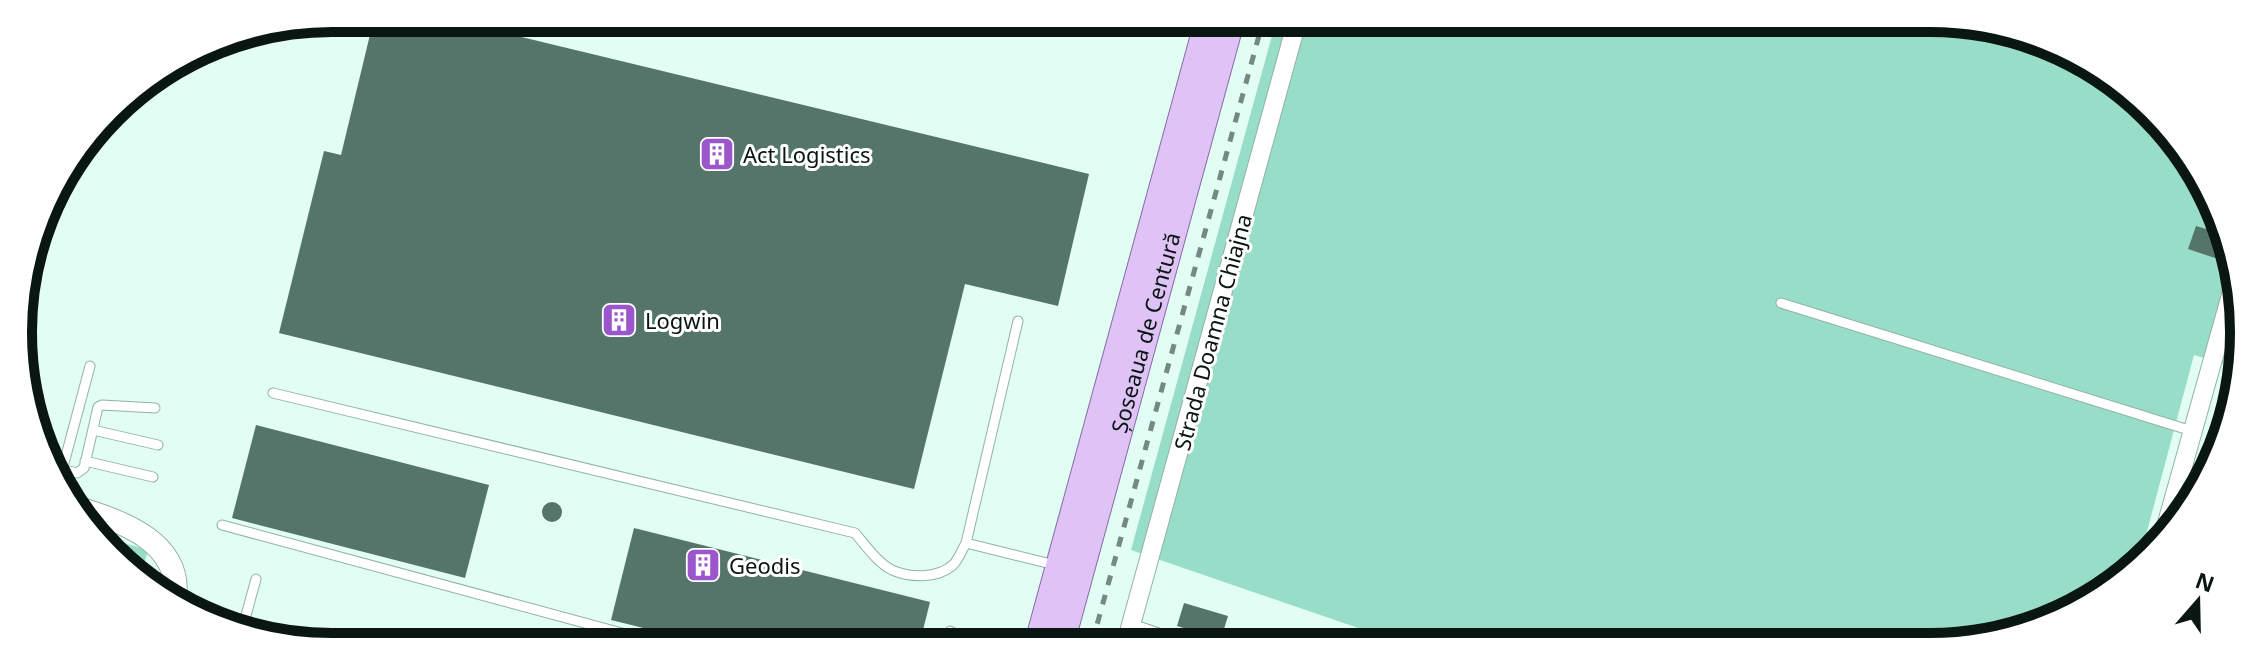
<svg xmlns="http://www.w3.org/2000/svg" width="2262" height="665" viewBox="0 0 2262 665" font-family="'Noto Sans',sans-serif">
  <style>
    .green { fill: #98ddc7 }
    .building { fill: #55756a }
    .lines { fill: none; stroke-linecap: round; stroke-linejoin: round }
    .service-casing { stroke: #90b2a6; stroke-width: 11 }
    .minor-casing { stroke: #90b2a6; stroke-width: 20 }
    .tertiary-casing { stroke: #90b2a6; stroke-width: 24 }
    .primary-casing { stroke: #866ca2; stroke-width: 30 }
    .path { stroke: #a0b8b0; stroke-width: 3; stroke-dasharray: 6 4; stroke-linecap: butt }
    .service { stroke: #fff; stroke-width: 9 }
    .minor { stroke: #fff; stroke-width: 18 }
    .tertiary { stroke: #fff; stroke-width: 22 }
    .primary { stroke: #dfc2f6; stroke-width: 28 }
    .rail { stroke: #748982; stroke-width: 5; stroke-dasharray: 10 10; stroke-linecap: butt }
    .labels { text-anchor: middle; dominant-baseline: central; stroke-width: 6; stroke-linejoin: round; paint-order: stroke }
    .poi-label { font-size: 22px; fill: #091612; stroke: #fff; text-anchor: start }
    .street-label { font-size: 22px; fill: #091612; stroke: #fff }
    .rim { fill: none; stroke: #091612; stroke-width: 10 }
  </style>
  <rect width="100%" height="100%" fill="#e2fef4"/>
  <path class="green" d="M1276,21L1990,24L2104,71L2191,157L2238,271V368L2194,355L2137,569L2050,623L1970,644L1402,643L1131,550Z
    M96,535L148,550L141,575Z"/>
  <path class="building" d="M374,18H443L1089,174L1058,306L965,284L914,489L279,333L324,151L341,155Z
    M2196,226L2223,234L2229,248L2224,261L2188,249Z
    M256,425L489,485L465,578L232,518Z
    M542 512a10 10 0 1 1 20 0a10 10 0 1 1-20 0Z
    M634,528L930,602L920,642H700L611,620Z
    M1184,603L1228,616L1221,639L1177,626Z"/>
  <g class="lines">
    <g class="service-casing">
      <path id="service" d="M1781,303L2192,431
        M273,393L855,533C866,546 877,562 892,570C910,578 937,579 953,565C958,560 962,550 966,543L1018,321
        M93,430L158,445
        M85,461L153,477
        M56,468L77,473L84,468L98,407L102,405L155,408
        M60,478L90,366
        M222,525L655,642
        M966,543L1055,565
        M242,630L256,579
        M950,631L968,642"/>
    </g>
    <g class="minor-casing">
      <path id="minor" d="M2163,537L2238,270
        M1130,628L1174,643
        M1126,643L1297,21"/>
    </g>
    <g class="tertiary-casing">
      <path id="tertiary" d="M75,507C120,520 187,543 174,604"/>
    </g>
    <g class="primary-casing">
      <g id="primary">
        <path d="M1039,643L1209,21"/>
        <path id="s1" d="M1060,643L1230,21"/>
      </g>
    </g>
    <path class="path" d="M2205,448L2215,455"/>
    <use href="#service" class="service"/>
    <use href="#minor" class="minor"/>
    <use href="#tertiary" class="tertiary"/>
    <use href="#primary" class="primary"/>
    <path class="rail" d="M1092,643L1263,21"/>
  </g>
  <defs>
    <g id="building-square" transform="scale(1.8)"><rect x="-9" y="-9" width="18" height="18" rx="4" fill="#9b56cb" stroke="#fff"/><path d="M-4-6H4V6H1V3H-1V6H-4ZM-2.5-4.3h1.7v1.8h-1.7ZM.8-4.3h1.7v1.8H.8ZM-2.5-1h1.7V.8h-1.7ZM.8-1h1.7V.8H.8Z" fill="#fff"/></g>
  </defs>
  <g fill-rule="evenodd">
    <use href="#building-square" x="717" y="154"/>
    <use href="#building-square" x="619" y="320"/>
    <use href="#building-square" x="703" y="565"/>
  </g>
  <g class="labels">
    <g class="poi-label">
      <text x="743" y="154">Act Logistics</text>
      <text x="645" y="320">Logwin</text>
      <text x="729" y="565">Geodis</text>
    </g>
    <g class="street-label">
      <text stroke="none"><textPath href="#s1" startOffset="322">Șoseaua de Centură</textPath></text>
      <text transform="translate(1212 332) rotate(-75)">Strada Doamna Chiajna</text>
    </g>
  </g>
  <path d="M0 0H2262V665H0ZM332 32H1930A300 300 0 0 1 2230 332V333A300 300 0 0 1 1930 633H332A300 300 0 0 1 32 333V332A300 300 0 0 1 332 32Z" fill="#fff" fill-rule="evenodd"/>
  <path class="rim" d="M332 32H1930A300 300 0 0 1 2230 332V333A300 300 0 0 1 1930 633H332A300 300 0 0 1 32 333V332A300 300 0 0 1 332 32Z"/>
  <g transform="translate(2198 601) rotate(20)" stroke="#ffffff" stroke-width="6" paint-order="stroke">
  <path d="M0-6L14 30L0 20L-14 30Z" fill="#091612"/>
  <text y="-12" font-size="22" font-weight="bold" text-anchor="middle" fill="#091612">N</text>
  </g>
</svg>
